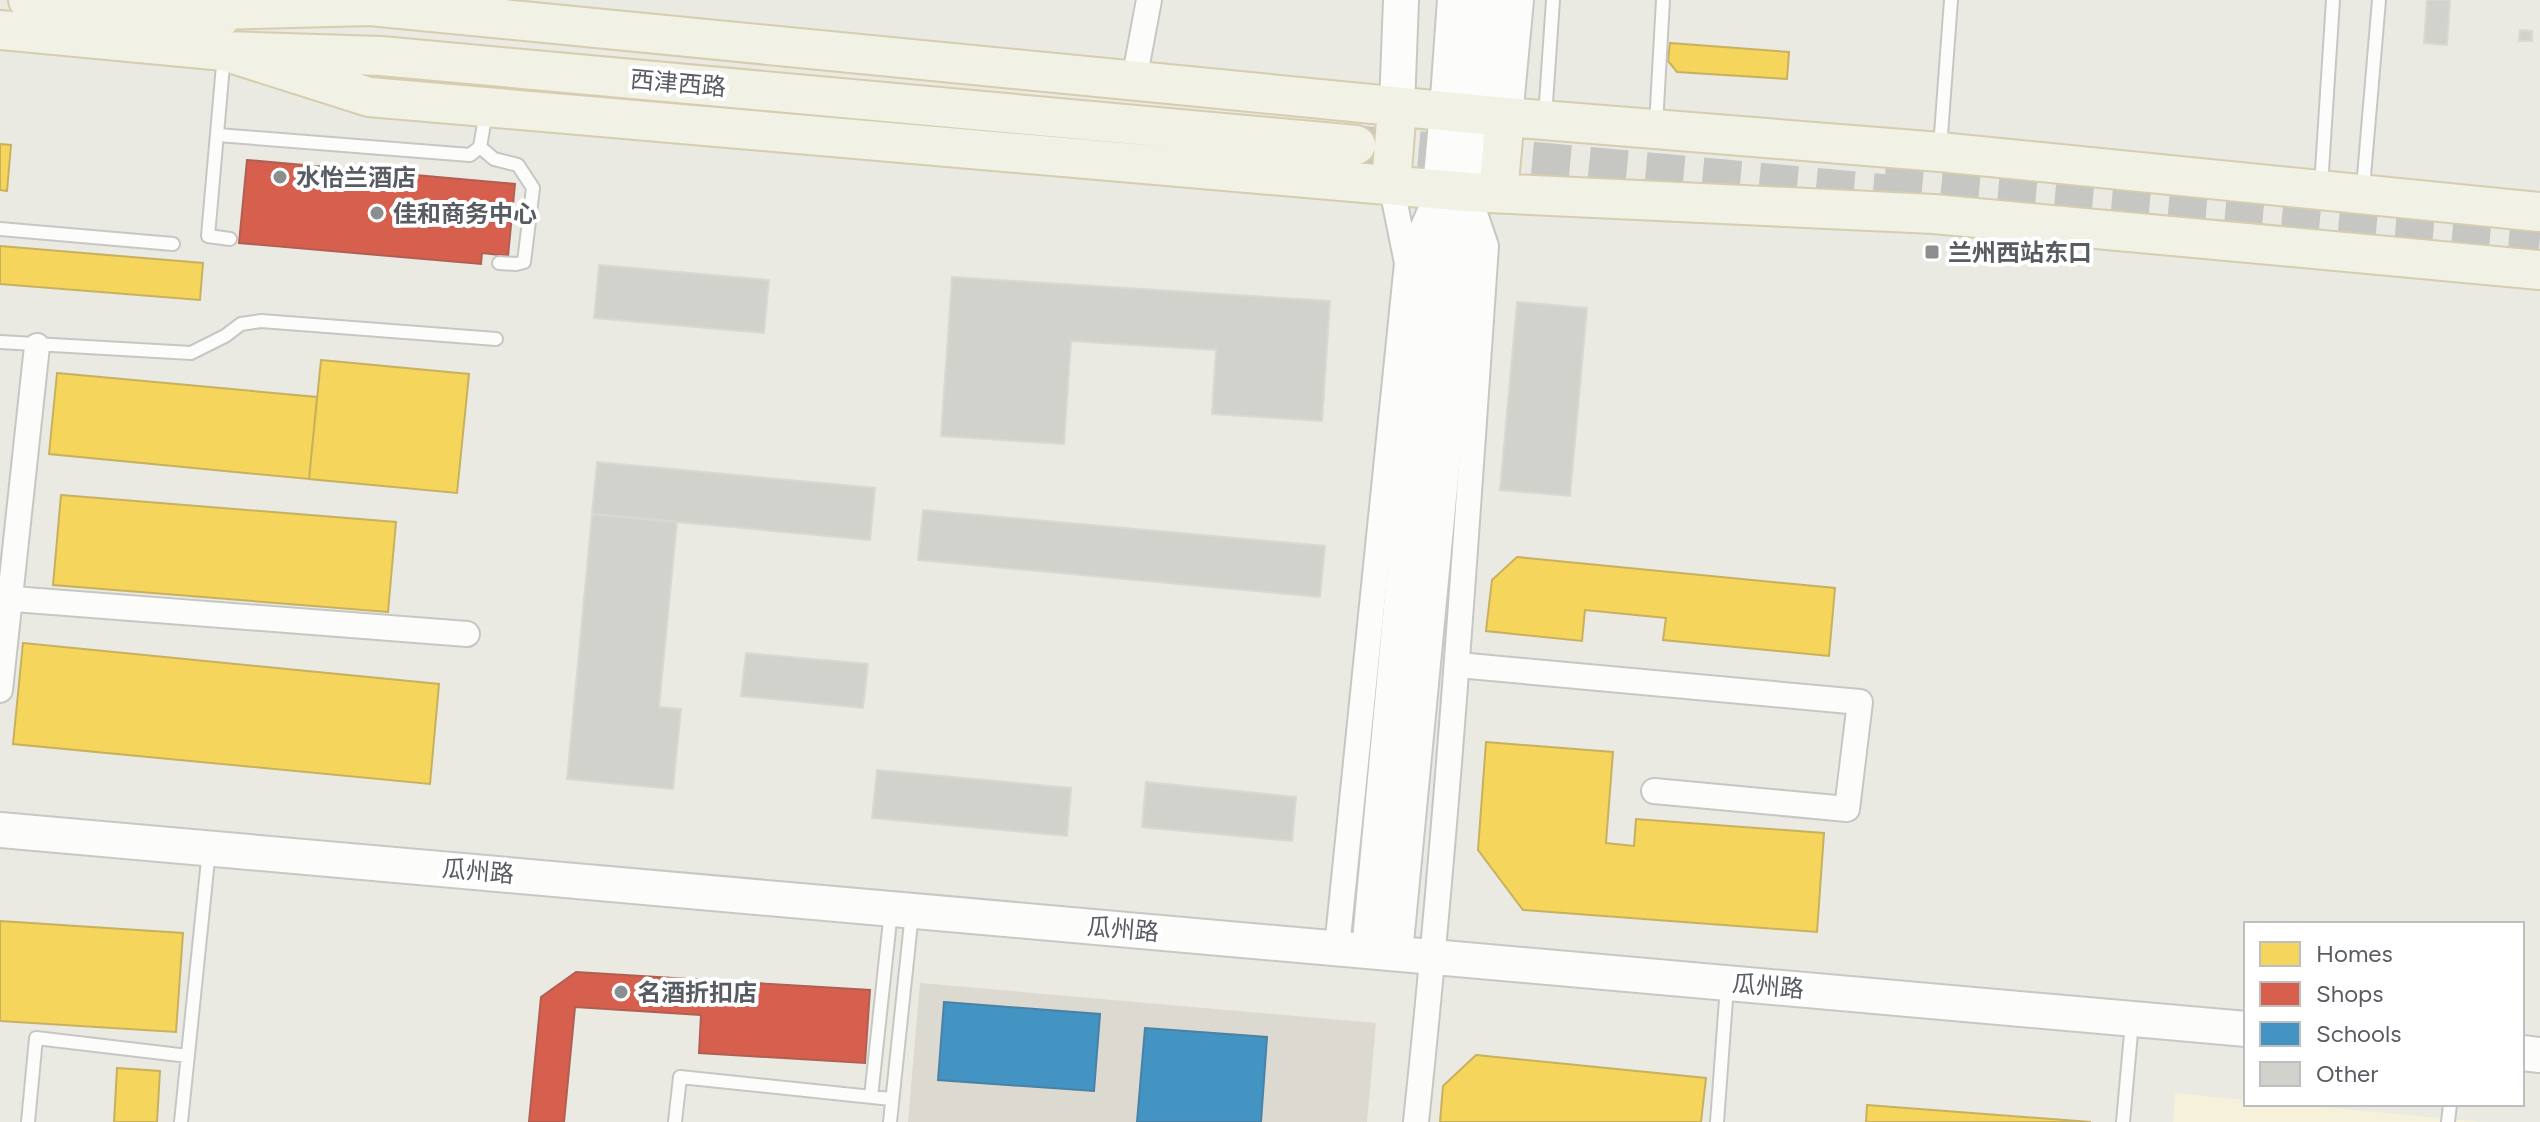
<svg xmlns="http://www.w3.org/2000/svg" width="2540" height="1122" viewBox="0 0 2540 1122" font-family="Figtree,'Noto Sans SC',sans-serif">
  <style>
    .commercial { fill: #f6f1da }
    .education { fill: #dbd9d0 }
    .homes { fill: #f6d55c; stroke: #c7b15e; stroke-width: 2 }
    .shops { fill: #d6604d; stroke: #b05f53; stroke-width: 2 }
    .schools { fill: #4393c3; stroke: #4982a6; stroke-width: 2 }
    .building { fill: #d2d2cd; stroke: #d9d8d2; stroke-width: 2 }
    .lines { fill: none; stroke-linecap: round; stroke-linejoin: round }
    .primary-tunnel { stroke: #c6c6c2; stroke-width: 38; stroke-dasharray: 38 19; stroke-linecap: butt }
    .lane-casing { stroke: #c6c7c5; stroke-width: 16 }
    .street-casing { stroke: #c6c7c5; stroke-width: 28 }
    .secondary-casing { stroke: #c7c8c6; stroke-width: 38 }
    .primary-casing { stroke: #d5cdae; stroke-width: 42 }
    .lane { stroke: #fcfcfb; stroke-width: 12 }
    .street { stroke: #fcfcfb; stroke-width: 24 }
    .secondary { stroke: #fcfcfb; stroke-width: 34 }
    .primary { stroke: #f2f1e5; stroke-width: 38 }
    .poi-dot { fill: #8b8d8f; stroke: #fff; stroke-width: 3 }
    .labels { text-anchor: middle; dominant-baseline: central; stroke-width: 8; stroke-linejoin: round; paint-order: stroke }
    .street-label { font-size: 24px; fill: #585c62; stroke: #fff }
    .poi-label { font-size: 24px; font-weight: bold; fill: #585c62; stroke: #fff; text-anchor: start }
  </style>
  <rect width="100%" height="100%" fill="#eae9e2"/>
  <path class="commercial" d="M2175,1093L2246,1100V1104H2292L2483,1122H2173Z"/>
  <path class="education" d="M920,983L1376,1023L1367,1122H908Z"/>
  <path class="homes" d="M1670,43L1789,52L1787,79L1677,72L1668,61Z
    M0,144L11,145L7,191L0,190Z
    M0,246L203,263L200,300L0,284Z
    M321,360L469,374L457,493L309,479Z
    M57,373L317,397L309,479L49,454Z
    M61,495L396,522L388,612L53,585Z
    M1517,557L1835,588L1829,656L1663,640L1666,618L1585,610L1582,641L1486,631L1492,580Z
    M23,643L439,684L430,784L13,744Z
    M1486,742L1613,752L1606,843L1634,846L1636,819L1824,833L1817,932L1523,910L1478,850Z
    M0,921L183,933L176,1032L0,1021Z
    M1476,1055L1706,1078L1701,1122H1440L1443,1086Z
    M117,1068L160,1071L157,1122H114Z
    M1867,1105L2091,1122H1866Z"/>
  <path class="shops" d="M247,160L515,184L508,256L482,253L481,264L239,243Z
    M576,972L870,990L865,1063L699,1053L701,1015L575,1007L564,1122H529L541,997Z"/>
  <path class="schools" d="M944,1002L1100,1014L1094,1091L938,1080Z
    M1145,1028L1267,1037L1261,1122H1137Z"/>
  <path class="building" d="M2427,0H2450L2447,45L2424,43Z
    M2520,30L2532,31V41H2519Z
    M599,265L769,280L764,333L594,318Z
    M952,277L1330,301L1322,421L1212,414L1216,350L1071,341L1064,444L941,436Z
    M1517,302L1587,308L1570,496L1500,490Z
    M597,462L875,488L870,540L592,514Z
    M923,510L1325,546L1320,597L918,560Z
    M592,514L677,522L659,707L681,709L673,789L567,779Z
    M746,653L868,664L863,708L741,696Z
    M877,770L1071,788L1067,836L872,818Z
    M1146,782L1296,797L1292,841L1142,827Z"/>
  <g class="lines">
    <path class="primary-tunnel" d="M1362,145L1915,196
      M1885,177L2540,236"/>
    <g class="lane-casing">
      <path id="lane" d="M224,54L208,236L230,239
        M1545,117L1553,0
        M1656,125L1663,0
        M218,135L470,155L480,147L486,112
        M480,147L494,159L518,165L533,188L524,262L516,264L499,263
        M1940,148L1951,0
        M2321,186L2333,0
        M2363,188L2379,0
        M0,229L173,244
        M0,342L191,353L225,336L241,324L261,321L496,339
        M871,1097L891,911
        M28,1122L36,1038L188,1056
        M181,1122L209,850
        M675,1122L680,1077L891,1099
        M890,1122L912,913
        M1717,1122L1727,986
        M2123,1122L2132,1022
        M2448,1122L2450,1104"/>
    </g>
    <g class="street-casing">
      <path id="street" d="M1134,80L1149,0
        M1391,184L1407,263
        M0,598L467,634
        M1458,665L1860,702L1847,809L1654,791
        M0,690L37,346
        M1337,948L1407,263L1432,206
        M1416,1122C1447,830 1466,538 1486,246L1471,202"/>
    </g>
    <g class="secondary-casing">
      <path id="secondary" d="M1397,107L1401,0
        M1505,117L1516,0
        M0,830L2246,1029
        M1369,951L1447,112L1455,0
        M1395,953L1476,114L1485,0
        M2522,1053L2540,1055"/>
    </g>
    <g class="primary-casing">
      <path id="primary" d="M28,0L220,18
        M195,15L217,10L370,6L1505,117L1940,152L2540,212
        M0,30L224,51L381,56L1356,145
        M224,51L369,97L1468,192L1934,214L2540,270
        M1391,184L1397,107
        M1498,193L1505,117"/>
    </g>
    <use href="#lane" class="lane"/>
    <use href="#street" class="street"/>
    <use href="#secondary" class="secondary"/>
    <use href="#primary" class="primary"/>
  </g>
  <g class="poi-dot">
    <circle cx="280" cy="177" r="8"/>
    <circle cx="377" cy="213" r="8"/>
    <rect x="1924" y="244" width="16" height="16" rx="4"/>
    <circle cx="621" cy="992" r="8"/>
  </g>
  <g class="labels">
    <g class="street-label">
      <text transform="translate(678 83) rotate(5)">西津西路</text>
      <text transform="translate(478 871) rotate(5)">瓜州路</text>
      <text transform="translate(1123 929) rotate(5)">瓜州路</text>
      <text transform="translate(1768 986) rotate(5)">瓜州路</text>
    </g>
    <g class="poi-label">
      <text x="296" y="177">水怡兰酒店</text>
      <text x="393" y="213">佳和商务中心</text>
      <text x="1948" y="252">兰州西站东口</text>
      <text x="637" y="992">名酒折扣店</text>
    </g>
  </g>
  <rect x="2244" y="922" width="280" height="184" fill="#ffffff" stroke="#bcbec0" stroke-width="2"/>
  <rect x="2260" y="942" width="40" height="24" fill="#f6d55c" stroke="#bcbec0" stroke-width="2"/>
  <text x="2316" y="962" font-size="24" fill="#585c62">Homes</text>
  <rect x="2260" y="982" width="40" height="24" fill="#d6604d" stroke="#bcbec0" stroke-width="2"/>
  <text x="2316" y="1002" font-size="24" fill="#585c62">Shops</text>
  <rect x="2260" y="1022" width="40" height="24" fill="#4393c3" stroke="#bcbec0" stroke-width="2"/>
  <text x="2316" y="1042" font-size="24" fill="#585c62">Schools</text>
  <rect x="2260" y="1062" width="40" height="24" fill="#d2d2cd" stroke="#bcbec0" stroke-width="2"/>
  <text x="2316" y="1082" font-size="24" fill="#585c62">Other</text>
</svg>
